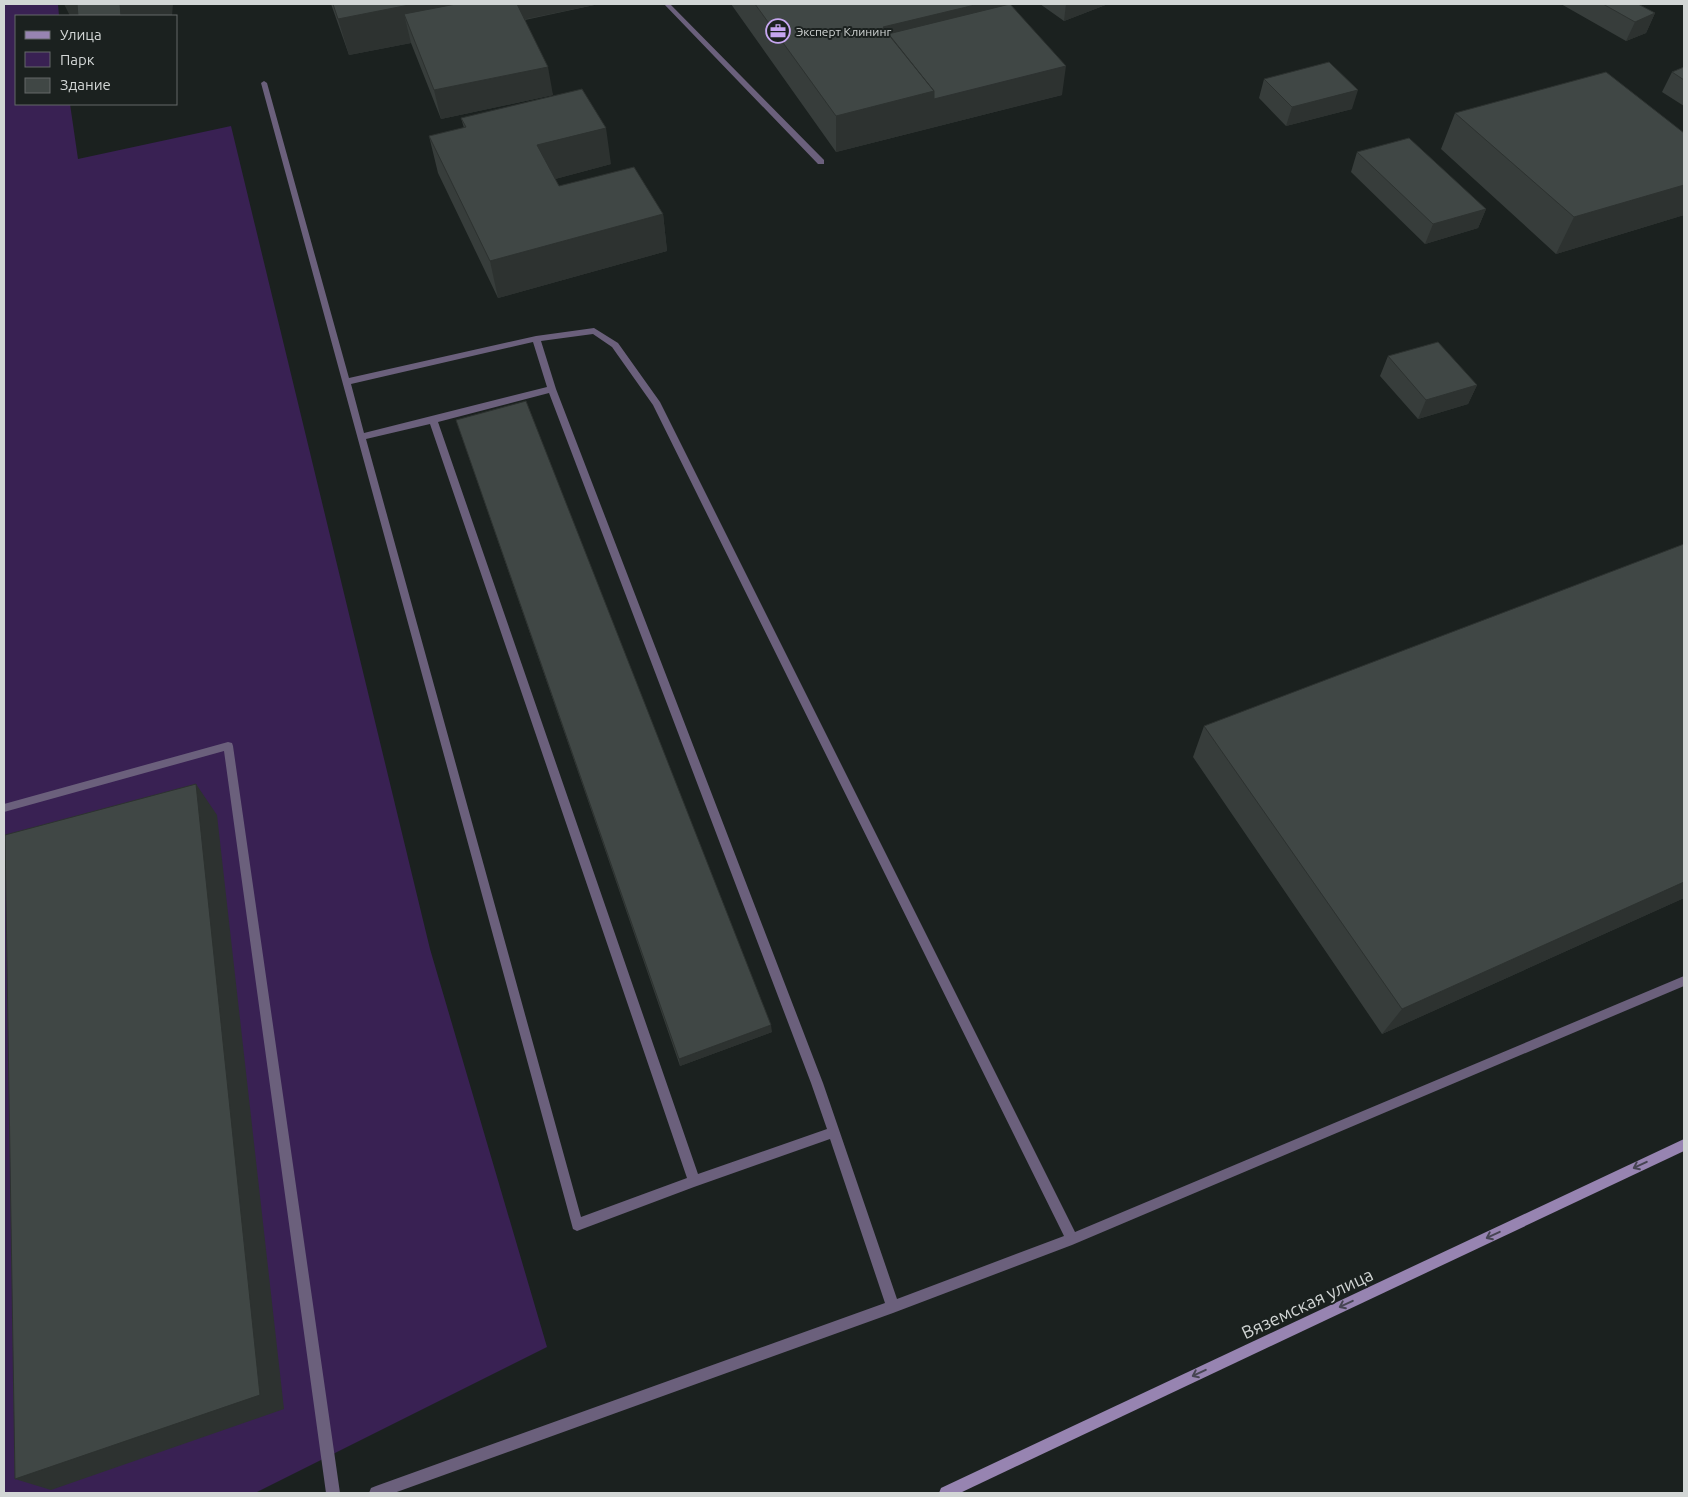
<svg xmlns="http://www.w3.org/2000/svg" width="1688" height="1497" viewBox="0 0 1688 1497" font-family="Ubuntu,sans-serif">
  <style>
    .green { fill: #392153 }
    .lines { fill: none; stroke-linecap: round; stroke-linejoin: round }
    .lane { fill: #6b607c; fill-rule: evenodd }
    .secondary { fill: #9784b1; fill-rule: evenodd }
    .wall { fill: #373d3b }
    .shaded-wall { fill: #2d3230 }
    .building { fill: #404745; stroke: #2d3230 }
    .oneway { stroke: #464452 }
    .labels { text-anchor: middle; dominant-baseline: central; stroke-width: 4; stroke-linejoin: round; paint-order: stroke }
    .far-poi-label { font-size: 12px; fill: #d2d6d5; stroke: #1b211f; text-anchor: start }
    .near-street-label { font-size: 18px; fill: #d2d6d5; stroke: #1b211f }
  </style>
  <rect width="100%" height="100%" fill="#1b211f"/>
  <path class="green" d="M4,4H58L59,16H16V104H70L78,159L231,126L430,949L547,1347L255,1493H4Z"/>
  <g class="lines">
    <path class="lane" d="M664,4H670L824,160V164H818Z
      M264,81L267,83L349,378L536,336L594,328L618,343L660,402L1075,1232L1684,976V986L1072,1245L893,1313L394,1493H369L371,1488L376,1486L885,1303L830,1139L694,1187L577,1231L573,1229L261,83ZM593,334L612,347L653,405L1064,1236L897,1299L823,1083L556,389L541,341ZM533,342L547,387L364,433L351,384ZM549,393L811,1083L827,1129L698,1174L438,422ZM430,424L687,1178L581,1217L366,439Z
      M228,742L232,743L233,746L340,1493H326L224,751L4,812V804Z"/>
    <path class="secondary" d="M1684,1139V1151L960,1493H939L941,1488Z"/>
  </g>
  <path class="wall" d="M331,4H599L525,20L553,95L441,119L411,43L349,55Z
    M731,4H1010L1062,95L836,152Z
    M1040,4H1108L1064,21Z
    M1561,4H1638L1655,13L1646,33L1626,41Z
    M1684,67V106L1662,92L1672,72Z
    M1264,79L1352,109L1286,126L1259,98Z
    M1455,113L1684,133V215L1556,254L1441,149Z
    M461,118L611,164L555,179L559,186L663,214L667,251L498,298L438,173L429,136L464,128Z
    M1357,152L1486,209L1478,228L1425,244L1351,172Z
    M1388,356L1477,385L1468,404L1418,419L1380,376Z
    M456,420L772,1032L680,1066Z
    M1204,726L1684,898L1382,1034L1193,757Z"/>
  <path class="shaded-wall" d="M64,4H78L84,16H70Z
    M120,4H173L172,16H121Z
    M414,4H599L415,42L404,14L411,43L349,55L338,19Z
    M979,4H1010L902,59L883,27Z
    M1066,4H1108L1064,21Z
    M1655,13L1646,33L1626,41L1635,22Z
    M1066,66L1062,95L836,152V116L934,91Z
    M548,67L553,95L441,119L434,90Z
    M1358,90L1352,109L1286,126L1292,107Z
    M606,128L611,164L544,182L537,145Z
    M1684,185V215L1556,254L1574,217Z
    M1486,209L1478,228L1425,244L1433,224Z
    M663,214L667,251L498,298L490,261Z
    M1477,385L1468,404L1418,419L1426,400Z
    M196,784L217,815L284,1409L51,1490L15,1479Z
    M1684,882V898L1382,1034L1402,1009Z
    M771,1025L772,1032L680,1066L679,1059Z"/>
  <path class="building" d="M77,4H120L121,16H78Z
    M333,4H414L338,19Z
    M456,4H517L548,67L434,90L404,14Z
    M755,4H979L883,27L934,91L836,116Z
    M1010,4L1066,66L934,99V91L888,34Z
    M1603,4H1638L1655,13L1635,22Z
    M1329,62L1358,90L1292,107L1264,79Z
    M1684,67V80L1672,72Z
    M1606,72L1684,133V185L1574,217L1455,113Z
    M582,89L606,128L537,145L559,186L634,167L663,214L490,261L429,136L466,127L461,118Z
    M1409,138L1486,209L1433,224L1357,152Z
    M1438,342L1477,385L1426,400L1388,356Z
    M526,401L771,1025L679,1059L456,420Z
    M1684,544V882L1402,1009L1204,726Z
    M196,784L260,1395L15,1479L5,835Z"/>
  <defs><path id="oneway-shaft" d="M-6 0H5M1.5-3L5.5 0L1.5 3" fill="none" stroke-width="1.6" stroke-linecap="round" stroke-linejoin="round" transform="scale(1.25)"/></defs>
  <g class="oneway">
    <use href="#oneway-shaft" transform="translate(1640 1165) rotate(155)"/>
    <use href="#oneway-shaft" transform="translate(1493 1235) rotate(155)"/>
    <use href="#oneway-shaft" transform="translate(1346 1304) rotate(155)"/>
    <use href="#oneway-shaft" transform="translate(1199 1373) rotate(155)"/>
  </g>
  <defs>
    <g id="office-ring" transform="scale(1.25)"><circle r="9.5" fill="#1b211f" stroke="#c6a6f0" stroke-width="1.5"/><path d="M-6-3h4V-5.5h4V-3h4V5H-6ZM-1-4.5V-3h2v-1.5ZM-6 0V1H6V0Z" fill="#c6a6f0"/></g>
  </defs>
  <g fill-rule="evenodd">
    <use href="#office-ring" x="778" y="31"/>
  </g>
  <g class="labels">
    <g class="far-poi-label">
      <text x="796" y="31">Эксперт Клининг</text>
    </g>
    <g class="near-street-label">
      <text transform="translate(1307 1303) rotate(-25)">Вяземская улица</text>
    </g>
  </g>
  <rect width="1688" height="1497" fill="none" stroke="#d2d6d5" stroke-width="10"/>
  <rect x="15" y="15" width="162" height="90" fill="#1b211f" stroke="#646968"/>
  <rect x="25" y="31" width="25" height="8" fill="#9784b1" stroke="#646968"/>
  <text x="60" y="40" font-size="15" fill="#d2d6d5">Улица</text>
  <rect x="25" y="52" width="25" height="15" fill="#392153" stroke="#646968"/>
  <text x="60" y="65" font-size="15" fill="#d2d6d5">Парк</text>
  <rect x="25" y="78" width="25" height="15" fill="#404745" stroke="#646968"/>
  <text x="60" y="90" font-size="15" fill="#d2d6d5">Здание</text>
</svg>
